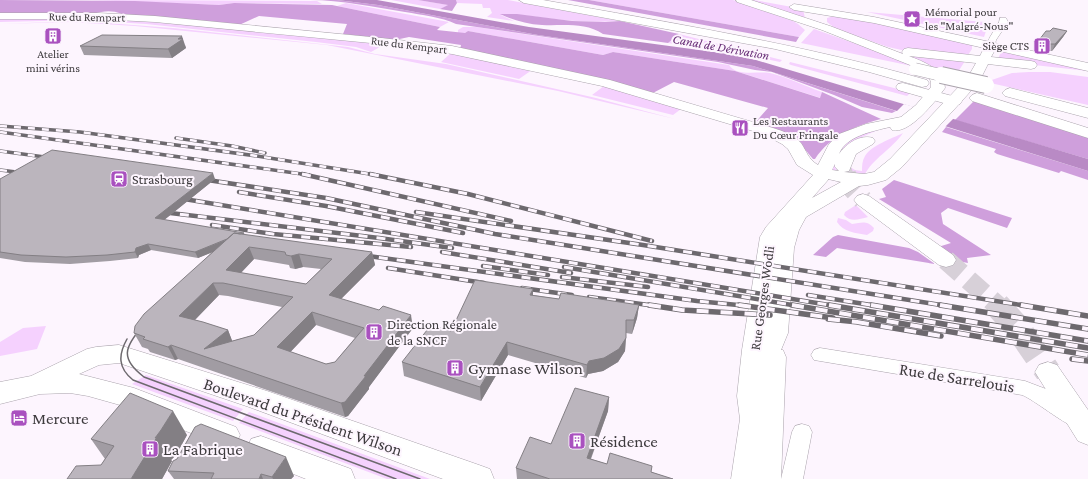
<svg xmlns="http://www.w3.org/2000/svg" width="1088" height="479" viewBox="0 0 1088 479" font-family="'Crimson Pro',serif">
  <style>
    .green { fill: #f5d1fe }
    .forest { fill: #cf9fdc }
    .water { fill: #b98ac5 }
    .pier { fill: #fdf5fe }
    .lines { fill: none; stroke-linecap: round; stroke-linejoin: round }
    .secondary-tunnel-far2 { stroke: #d7d0d8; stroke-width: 15; stroke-dasharray: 15 8; stroke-linecap: butt }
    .secondary-tunnel-far1 { stroke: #d7d0d8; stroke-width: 20; stroke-dasharray: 20 10; stroke-linecap: butt }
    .secondary-tunnel { stroke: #d7d0d8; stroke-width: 26; stroke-dasharray: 26 13; stroke-linecap: butt }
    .street-casing { stroke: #aaa3ac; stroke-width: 1 }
    .secondary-casing { stroke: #aaa3ac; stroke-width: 1 }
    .highway-casing { stroke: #aaa3ac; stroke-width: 1 }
    .street { fill: #fff; fill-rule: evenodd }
    .secondary { fill: #fff; fill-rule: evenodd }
    .highway { fill: #fff; fill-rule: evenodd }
    .tram { stroke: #6d696e; stroke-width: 1.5 }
    .rail-far2-casing { stroke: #6d696e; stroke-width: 3.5 }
    .rail-far1-casing { stroke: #6d696e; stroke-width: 4.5 }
    .rail-casing { stroke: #6d696e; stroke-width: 5.5 }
    .rail-far2 { stroke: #fdf5fe; stroke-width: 2.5; stroke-dasharray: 7; stroke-linecap: butt }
    .rail-far1 { stroke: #fdf5fe; stroke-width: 3; stroke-dasharray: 9; stroke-linecap: butt }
    .rail { stroke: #fdf5fe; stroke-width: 4; stroke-dasharray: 12; stroke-linecap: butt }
    .highway-bridge-far1-casing { stroke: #aaa3ac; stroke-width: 13; stroke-linecap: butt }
    .highway-bridge-casing { stroke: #aaa3ac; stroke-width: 18; stroke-linecap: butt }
    .highway-bridge-far1 { stroke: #fff; stroke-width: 12 }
    .highway-bridge { stroke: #fff; stroke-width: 16 }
    .wall { fill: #a19ca3; fill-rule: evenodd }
    .shaded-wall { fill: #837f84 }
    .building { fill: #bbb5bd; stroke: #837f84; fill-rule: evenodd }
    .labels { text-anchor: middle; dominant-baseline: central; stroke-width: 4; stroke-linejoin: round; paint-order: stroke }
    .far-poi-label { font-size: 12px; fill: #3e3b3e; stroke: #fdf5fe; text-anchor: start }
    .far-street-label { font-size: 12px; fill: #3e3b3e; stroke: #fdf5fe }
    .far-water-label { font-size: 13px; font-style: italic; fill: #672d76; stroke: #fdf5fe }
    .poi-label { font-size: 14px; fill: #3e3b3e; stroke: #fdf5fe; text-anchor: start }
    .street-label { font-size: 14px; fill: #3e3b3e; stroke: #fdf5fe }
    .near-poi-label { font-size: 17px; fill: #3e3b3e; stroke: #fdf5fe; text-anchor: start }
    .near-street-label { font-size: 17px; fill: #3e3b3e; stroke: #fdf5fe }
  </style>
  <rect width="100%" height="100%" fill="#fdf5fe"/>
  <path class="green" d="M91,0L317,1L322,4L234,3L219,5Z
    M391,0H418L449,5L440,9Z
    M456,0H508L620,21C595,23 570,21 545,18C530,16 517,14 501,15L514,21L487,17L492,13L490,8H483L482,4L457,3Z
    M589,0H733L793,21L798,24L805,30L799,37Z
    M746,0H754L803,9L805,18Z
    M346,3L449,22L440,27L337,6Z
    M867,12L985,22L990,24V27L986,31L984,37Z
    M834,16L856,18L972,45V49L966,58L906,51L888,47L836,29L827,22V18Z
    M0,18L119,19L387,43L371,52L356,47L316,42L146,24L81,20L0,22Z
    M80,21L173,28L348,47L375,54L446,64L596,98L675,119L558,91L327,45L135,26L70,22L0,24Z
    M463,27H476L729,65C737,77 757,71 770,73C787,77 805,86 822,92L821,98L735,71L613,52L603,55L468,31L465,33H458V30Z
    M814,29L896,58L912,66L801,43Z
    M679,34L782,60L780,62L738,53L668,43Z
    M1002,50L1088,69V71L997,61Z
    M896,52L965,61L956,75L935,71Z
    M451,53L532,70L519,79L441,62Z
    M790,62L898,89L910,93L907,96L791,65L789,64Z
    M1029,72H1050L1088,77V105L986,82L1012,73Z
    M604,86L681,109L673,115L592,95Z
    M887,126C871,134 844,141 837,159L855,170L862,171C862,166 862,161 865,156C872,145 891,139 903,133C892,149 872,159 864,176L834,172L832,169C832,166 832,160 834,157C844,138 868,131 887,126Z
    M856,205L868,217C859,219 851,223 844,215L845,212Z
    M838,218L846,220L852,224C862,223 866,220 874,228L873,231L867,235C856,233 843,232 837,222Z
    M46,326L37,349L0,356V342L23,328Z
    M146,375L243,409L233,421L132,384Z
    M249,412L430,479H387L239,423Z"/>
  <path class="forest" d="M0,0L135,1L219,5L234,3L332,5L440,27L437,30L465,33L468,31L603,55L613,52L735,71L820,98L822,92L881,119C855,126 830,136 815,159H813L802,146L753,125L768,108L674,82L649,95L460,50L461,45L409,37L395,40L343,34L347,24L259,16L237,26L122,14C111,10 104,11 93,14L0,15Z
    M310,0H337L378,5L538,35L753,66L896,111L892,113L862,107L834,95L772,72L755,70L718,62L456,24C441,17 422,15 405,12C373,7 342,0 310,0Z
    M418,0H456L457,3L452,11L440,9L448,5Z
    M568,0H589L799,37L796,42Z
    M500,14H517L572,21L605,22L620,21L679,34L668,43L603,34C585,22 563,26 542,25C527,24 513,20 500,14Z
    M975,100L1088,137V159L955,120Z
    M946,127L1088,171V180L1061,171L1059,173L997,154L994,152L996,149L942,132Z
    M894,180L1012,218L1007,228L948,208L941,213L943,224L991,255L967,258L968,263L948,259L938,247L951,243L879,199L886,197L882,189Z
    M838,235L909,248L918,252L935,264L837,248L826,257L813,255L833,237Z"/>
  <path class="water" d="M337,0H377L529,27L721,53L756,60L1088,159V171L753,66L538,35L378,5Z"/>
  <path class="pier" d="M904,104L954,118L945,127L896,112Z"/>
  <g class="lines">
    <path class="secondary-tunnel-far2" d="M843,167L846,175"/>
    <path class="secondary-tunnel-far1" d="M846,174L851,187L863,200
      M946,260L998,306"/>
    <path class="secondary-tunnel" d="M997,305L1018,328L1048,372"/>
    <g class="street-casing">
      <path id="street" d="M1000,18H1006L1008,22L996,40L994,48H988C985,38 999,28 1000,18Z
        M820,348L1025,381L1046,389L1078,411L1081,417L1078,423C1076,423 1074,425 1072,425C1065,425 1033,399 1022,395L814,360L811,355L814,350Z
        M802,424L809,426L812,432L803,479H781L792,432L795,426Z"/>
    </g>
    <g class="secondary-casing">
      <path id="secondary" d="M736,0H751L830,26L903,54L902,52L904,49L908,48L980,56L984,48L874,23L794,10L789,7L794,4L874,17L1088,63V71L995,50L991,57L1031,61L1035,62L1037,65L1035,68L1031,69L988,64L979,82L902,167L886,180L868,185L859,186L806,217L799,230L794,248L788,333L781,350H783L786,357L781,479H731L740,419L737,396L742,350L760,237L766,227L813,175L797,165L788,149L782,144L763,134L602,86L452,54L381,44L155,22L98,19H0V13H98L155,16L381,38L452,46L610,80L773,128C783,131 794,135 801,143C807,152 808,159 818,165L829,144L839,134L866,124L901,117L916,105L931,87V82L928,75L915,67L822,30L737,2ZM909,56L976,63L968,77L890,159L874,172L864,174L844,172L849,171L856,154L873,144L875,141L873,138C860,134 846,144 839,154C846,136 873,131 890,127L892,130C909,135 935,102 945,88C944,69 924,62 909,56ZM835,164V167L839,171L832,170ZM828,179L841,182L812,198L828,180Z
        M863,194L869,196L953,255L956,260L953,265L946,267L939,265L857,204L854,200L857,196Z
        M119,345L267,391L479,465L490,469L494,479H443L249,407L119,363L99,365L79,374L134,388L236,427L240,435L236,443L226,447L120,405L88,396L70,393L40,394L0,404V382L31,376L87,349L96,347Z
        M1048,362L1057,365L1088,410V445L1078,441L1035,372L1039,365Z
        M261,436L351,469L355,479H306L251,457L247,448L251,439Z"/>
    </g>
    <g class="highway-casing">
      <path id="highway" d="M519,0H543C672,23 801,44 927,80L929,83L927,86L922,87L869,72L775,49L524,3Z
        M903,83L960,98L962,101L960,104L954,106L898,90L896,87L898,84Z
        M1010,88L1088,108V118L1005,96L1002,93L1005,90Z
        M977,93L1088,128V138L972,101L969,98L972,95Z"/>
    </g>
    <use href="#street" class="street"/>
    <use href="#secondary" class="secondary"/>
    <use href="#highway" class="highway"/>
    <path class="tram" d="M143,326C124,347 120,359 144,377L420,479
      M127,339C118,355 118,368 133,380L396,479"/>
    <g class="rail-far2-casing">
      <path id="rail-far2" d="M0,126L80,132L257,156L376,175
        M0,132L309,175
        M176,138L232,146L265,153
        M0,151L52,158
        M0,170L24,173"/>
    </g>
    <g class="rail-far1-casing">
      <path id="rail-far1" d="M302,174L511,221
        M370,174L468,194L652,241
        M201,179L326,198L495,234L947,306
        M239,192L326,206L463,233
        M178,198L835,306
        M162,212L379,238L452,248
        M416,212L643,245L1027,306
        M212,225L273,234L411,247
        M442,252L571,273
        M361,255L697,301L748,306
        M483,266L548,275
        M564,267L798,306
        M388,268L484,283
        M562,277L648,287
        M522,288L572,295
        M808,295L877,306
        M589,297L656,306"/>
    </g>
    <g class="rail-casing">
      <path id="rail" d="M649,305L682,310L770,315
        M739,305L833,318
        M792,305L1088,355
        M829,305L1088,348
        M871,305L1088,341
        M940,305L1088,329
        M1021,305L1088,316
        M828,319L858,322
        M857,322L941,336
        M1072,359L1088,361"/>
    </g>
    <use href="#rail-far2" class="rail-far2"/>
    <use href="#rail-far1" class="rail-far1"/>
    <use href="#rail" class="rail"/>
    <g class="highway-bridge-far1-casing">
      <path id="highway-bridge-far1" d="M915,69L945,76"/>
    </g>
    <g class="highway-bridge-casing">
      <path id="highway-bridge" d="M941,75L986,85"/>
    </g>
    <use href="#highway-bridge-far1" class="highway-bridge-far1"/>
    <use href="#highway-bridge" class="highway-bridge"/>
  </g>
  <path class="wall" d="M1067,31L1063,37L1052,51H1043L1036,46L1039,40Z
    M185,45L186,48L172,58L84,55L80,46Z
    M0,179H215L164,220L244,233V235L372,252L375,265L341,299L413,328L369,387V389L348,416L345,417L178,359L175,360L150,352L148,349L142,347L134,333L212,252L198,258L151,250L139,255L138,258L110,261L70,264L25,262L0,258ZM254,259L289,265L290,268L295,269L303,267L321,269L306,284L241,273ZM219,295L228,296L282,307L254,335L232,341L228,330L195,320ZM316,325L355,338L335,362L326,364L290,352Z
    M533,289V295L559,299L639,305L637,318L632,334L626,333L625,351L618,362L603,371L588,374L586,378L508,355L481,401L404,376L402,362L451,331Z
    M609,397L608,411L591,459L607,464L651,472L673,479H517L516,468L551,444Z
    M187,435L176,455L171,460L172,461L162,479L101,465L105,459L91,439Z
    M177,459L294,476L291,479H174L168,471Z"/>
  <path class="shaded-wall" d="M1067,31L1063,37L1052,51L1055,44Z
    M182,36L186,48L172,58L168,49L178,39Z
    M213,173L215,179L158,225L155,218Z
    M244,233L246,239L198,258L195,252Z
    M148,244L151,250L139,255L138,258L135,252L136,248Z
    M249,247L254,259L231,283L226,270Z
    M372,252L375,265L332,308L329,295Z
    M299,254L303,267L295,269L291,256Z
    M213,283L219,295L186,329L179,316Z
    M533,289V302L530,295Z
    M639,305L637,318L632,334L634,320Z
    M312,312L316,325L282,361L277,347Z
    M411,315L413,328L369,387V389L348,416L345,417L341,403Z
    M228,330L233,343L204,349Z
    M626,338L625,351L618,362L603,371L588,374L586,378L587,365L589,361Z
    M507,342L508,355L481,401L480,387Z
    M171,345L178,359L175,360L168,347Z
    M609,397L608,411L586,471L587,458Z
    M173,411L187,435L176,455L171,460L172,461L162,479H131L155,438Z
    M286,457L294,476L291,479H273L272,477Z
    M261,474L263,479H259Z"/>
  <path class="building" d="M1053,28L1067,31L1055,44H1046L1039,40L1046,31H1050Z
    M102,35L182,36L178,39H183L168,49L80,46Z
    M52,150L213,173L155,218L244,233L240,234L234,233L227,239L195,252L148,244L136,248L135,252L107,255L66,257L21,255L0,252V179Z
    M234,233L372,252L329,295L379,310L383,306L411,315L364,376H366L345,402L341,403L171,345L168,347L143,339L145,337L134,333L135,326L144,314ZM249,247L285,252L286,255L291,256L299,254L332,259L306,284L226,270ZM213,283H223L293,297L254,335L204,349L228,330L203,322L179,316ZM312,312L364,328L335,362L326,364L277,347Z
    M475,280L533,289L530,295L559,299L561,293L639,305L634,320H626V338L619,349L604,358L589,361L587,365L507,342L480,387L402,362L431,325L451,331Z
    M575,388L609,397L587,458L607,464L610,453L652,466L651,472L673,479H550L516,468L530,437L551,444Z
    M130,393L173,411L161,430L155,438L157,437L131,479H67L76,466L101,465L114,446L91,439Z
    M201,424L286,457L272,477L261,474L259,479H211L214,473L168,471L173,461L177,459L195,427Z"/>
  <defs>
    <g id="sight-square" transform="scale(0.9)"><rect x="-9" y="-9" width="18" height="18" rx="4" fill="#a951bf" stroke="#fdf5fe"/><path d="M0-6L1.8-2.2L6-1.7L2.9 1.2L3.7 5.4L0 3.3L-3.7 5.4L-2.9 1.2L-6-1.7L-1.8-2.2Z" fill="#fff"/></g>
    <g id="building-square" transform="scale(0.9)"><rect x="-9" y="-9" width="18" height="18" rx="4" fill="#a951bf" stroke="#fdf5fe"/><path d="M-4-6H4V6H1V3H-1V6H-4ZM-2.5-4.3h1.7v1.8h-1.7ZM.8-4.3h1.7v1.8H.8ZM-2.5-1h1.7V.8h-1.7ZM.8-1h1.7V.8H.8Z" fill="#fff"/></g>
    <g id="restaurant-square" transform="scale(0.9)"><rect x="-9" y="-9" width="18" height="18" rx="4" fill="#a951bf" stroke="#fdf5fe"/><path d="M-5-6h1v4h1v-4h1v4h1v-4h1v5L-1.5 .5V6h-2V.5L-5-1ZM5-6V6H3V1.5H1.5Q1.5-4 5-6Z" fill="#fff"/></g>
    <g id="station-square" transform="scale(0.9)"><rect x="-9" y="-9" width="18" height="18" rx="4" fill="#a951bf" stroke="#fdf5fe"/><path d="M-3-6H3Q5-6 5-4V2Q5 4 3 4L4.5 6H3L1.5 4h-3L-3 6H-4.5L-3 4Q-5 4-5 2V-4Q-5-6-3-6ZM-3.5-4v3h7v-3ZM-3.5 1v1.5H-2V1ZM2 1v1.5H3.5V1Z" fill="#fff"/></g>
    <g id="hotel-square" transform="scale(0.9)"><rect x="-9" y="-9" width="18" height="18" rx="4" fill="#a951bf" stroke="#fdf5fe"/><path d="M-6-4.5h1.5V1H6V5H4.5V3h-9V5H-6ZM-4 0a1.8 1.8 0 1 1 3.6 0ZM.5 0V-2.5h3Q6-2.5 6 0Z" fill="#fff"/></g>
  </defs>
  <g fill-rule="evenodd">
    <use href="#sight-square" x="912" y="19"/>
    <use href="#building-square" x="53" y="36"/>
    <use href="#building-square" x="1042" y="46"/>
    <use href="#restaurant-square" x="740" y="128"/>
    <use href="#station-square" x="119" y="179"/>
    <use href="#building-square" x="374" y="332"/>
    <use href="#building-square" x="455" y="368"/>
    <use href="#hotel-square" x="19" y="418"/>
    <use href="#building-square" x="577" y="441"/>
    <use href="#building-square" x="150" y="449"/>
  </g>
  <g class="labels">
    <g class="far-poi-label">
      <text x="925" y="12">Mémorial pour<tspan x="925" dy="14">les "Malgré-Nous"</tspan></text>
      <text x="1029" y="46" text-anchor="end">Siège CTS</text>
      <text x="53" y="54" text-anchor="middle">Atelier<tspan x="53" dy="14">mini vérins</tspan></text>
      <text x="753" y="121">Les Restaurants<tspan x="753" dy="14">Du Cœur Fringale</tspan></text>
    </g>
    <g class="far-street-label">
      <text transform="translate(87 17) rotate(1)">Rue du Rempart</text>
      <text transform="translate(409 45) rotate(7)">Rue du Rempart</text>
    </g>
    <g class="far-water-label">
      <text transform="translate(721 47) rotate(10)">Canal de Dérivation</text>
    </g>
    <g class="poi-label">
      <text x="132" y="179">Strasbourg</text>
      <text x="387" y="324">Direction Régionale<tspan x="387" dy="16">de la SNCF</tspan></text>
    </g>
    <g class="street-label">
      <text transform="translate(762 298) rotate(-82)">Rue Georges Wodli</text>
    </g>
    <g class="near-poi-label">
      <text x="468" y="368">Gymnase Wilson</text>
      <text x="32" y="418">Mercure</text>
      <text x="590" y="441">Résidence</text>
      <text x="163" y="449">La Fabrique</text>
    </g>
    <g class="near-street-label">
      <text transform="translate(957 378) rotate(9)">Rue de Sarrelouis</text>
      <text transform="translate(303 417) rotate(19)">Boulevard du Président Wilson</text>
    </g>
  </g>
</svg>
